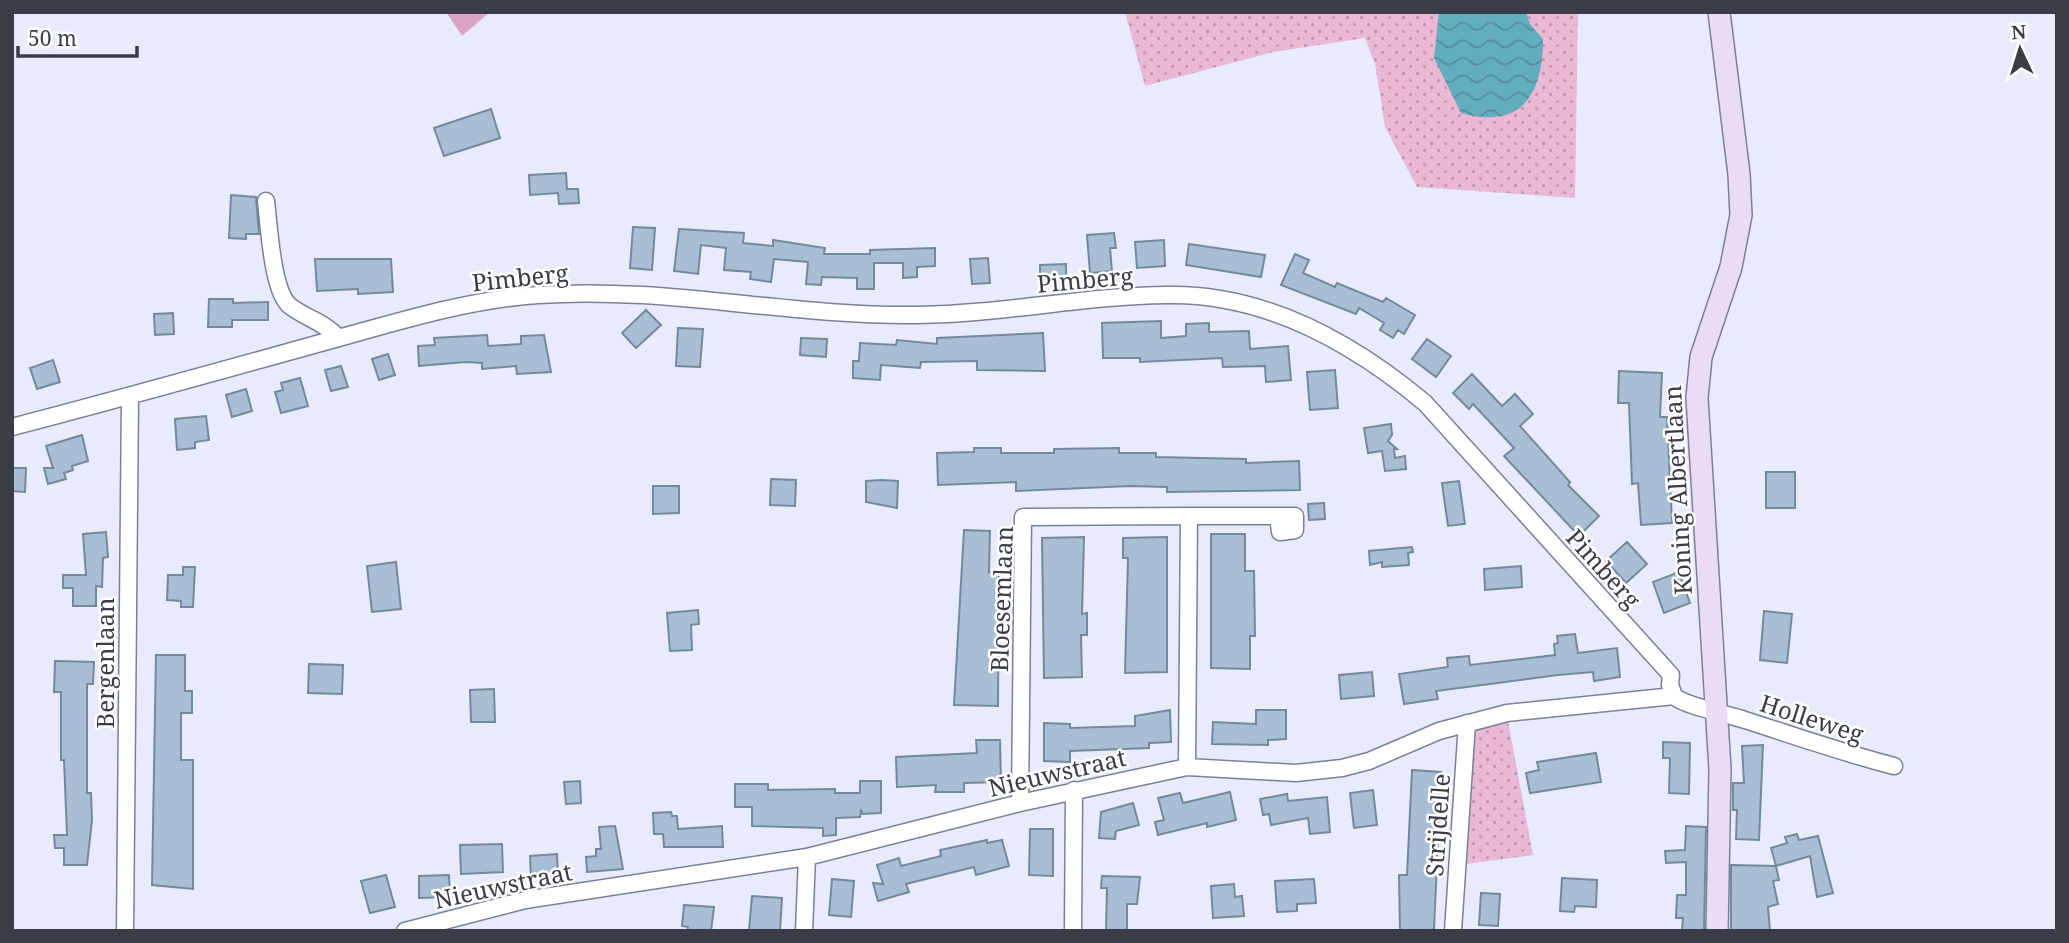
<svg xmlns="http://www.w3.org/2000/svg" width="2069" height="943" viewBox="0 0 2069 943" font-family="'Noto Serif',serif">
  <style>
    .grass { fill: url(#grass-dots) }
    .forest { fill: url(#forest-firs) }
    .water { fill: url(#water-waves) }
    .building { fill: #a8bfd3; stroke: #73899c; stroke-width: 2 }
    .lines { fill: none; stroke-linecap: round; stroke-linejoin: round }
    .street-casing { stroke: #7b8099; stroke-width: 19 }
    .secondary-casing { stroke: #7b8099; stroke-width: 24 }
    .street { stroke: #fff; stroke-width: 16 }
    .secondary { stroke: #eadcf4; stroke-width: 21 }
    .labels { text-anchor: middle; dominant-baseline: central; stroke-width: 5; stroke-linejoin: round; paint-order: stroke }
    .street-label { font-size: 24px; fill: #3a3c47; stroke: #fff }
  </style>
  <defs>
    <pattern id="grass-dots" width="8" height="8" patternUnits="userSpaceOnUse" patternTransform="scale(1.75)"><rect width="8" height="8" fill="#e8b8d4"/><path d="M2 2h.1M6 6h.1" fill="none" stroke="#bd97ae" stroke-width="1.8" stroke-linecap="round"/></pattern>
    <pattern id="forest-firs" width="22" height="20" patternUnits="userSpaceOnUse" patternTransform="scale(1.75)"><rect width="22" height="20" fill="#dba4c4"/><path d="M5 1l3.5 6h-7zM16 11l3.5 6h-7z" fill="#b387a1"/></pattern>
    <pattern id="water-waves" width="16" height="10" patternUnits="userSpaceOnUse" patternTransform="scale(1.75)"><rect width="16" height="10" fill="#63aebd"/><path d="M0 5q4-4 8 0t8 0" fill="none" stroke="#538f9b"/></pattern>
  </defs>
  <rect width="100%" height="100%" fill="#e7ebfc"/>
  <path class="grass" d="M1125,12H1578L1575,198L1417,187L1385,127L1375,64L1365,38L1273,52L1145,86Z
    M1508,721L1533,855L1466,864L1475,732L1477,727Z"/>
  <path class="forest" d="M446,12H490L462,36Z"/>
  <path class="water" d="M1439,12H1526L1530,24L1543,39C1543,95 1521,130 1461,113L1434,58Z"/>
  <path class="building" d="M491,109L500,138L444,156L434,128Z
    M566,173L567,189H578L579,203L559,204L558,193L530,195L529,175Z
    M231,195L256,197L259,234H246V239L229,238Z
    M633,227L655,228L652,270L630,268Z
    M679,229L744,233L743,243L773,246V240L825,248L824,254H870V250L935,248V266L917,267V277L903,278V263H874V289H857V278L822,277L821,285L806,284L808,262L774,259L771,282L750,279L751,272L724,270L726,248L701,245L698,274L674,271Z
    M1114,233L1116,248H1110L1112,271L1090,273L1087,235Z
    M1164,240L1165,266L1137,268L1135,242Z
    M1189,244L1265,255L1261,277L1186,265Z
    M1295,254L1309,260L1303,273L1335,287L1337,283L1383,302L1386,298L1415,315L1404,334L1398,330L1393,338L1380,330L1384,323L1359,308L1356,314L1281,285Z
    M988,258L990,283L972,284L970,259Z
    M315,259H391L393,292L358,294V289L317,291Z
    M1066,264V280L1040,281V265Z
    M209,299H233V303L268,302V320H232V327H208Z
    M646,310L661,325L636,348L622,333Z
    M173,313L174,334L155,335L154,314Z
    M1161,321V338L1186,336V324L1209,323V332L1249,331L1250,349L1288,346L1291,380L1266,382L1265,366L1223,367L1222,358L1140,362V358H1103L1102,323Z
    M678,328L703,329L700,367L676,366Z
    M1043,333L1045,371L977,370V361L921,362L920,368L881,365L880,380L853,378V361H859L860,343L896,345L897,340L937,344V338Z
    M487,335L488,346L521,344V336L544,335L551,372L517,374L516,366L482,369V363L466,362L419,366L418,346L435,345L434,338Z
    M801,338L827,339L826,357L800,355Z
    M1427,339L1451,356L1436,377L1412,359Z
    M388,354L395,375L379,380L372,359Z
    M53,360L60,382L37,389L30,368Z
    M341,366L348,387L331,391L325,370Z
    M1335,370L1338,408L1310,410L1307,372Z
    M1619,371L1662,373L1660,417H1667L1672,523L1641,525L1638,483L1632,484L1629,403H1618Z
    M1472,374L1502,406L1515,394L1533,414L1520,426L1570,482L1568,485L1599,516L1579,536L1504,456L1514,448L1473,404L1469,409L1453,393Z
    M300,378L308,406L281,413L275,392L283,390L281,383Z
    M246,389L252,411L232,417L226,395Z
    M206,416L209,440L195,442V448L177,450L175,419Z
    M1391,424L1392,435L1388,441L1397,449H1394L1395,458L1405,456L1406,469L1385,471L1382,451L1368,453L1364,428Z
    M82,435L88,461L72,466L73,470L64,473L66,479L48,484L44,468H53L46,446Z
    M974,448H1001V453H1054V449L1119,448V453H1156V457L1246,459V463L1299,461L1300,490L1167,492V487L1130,486L1016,491V482L938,485L937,453L974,452Z
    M12,468H26L25,492L12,491Z
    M1766,472H1795V508H1766Z
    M771,479L796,480L795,506L770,505Z
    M881,480L898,481L897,508L866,502V481Z
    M1459,481L1465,524L1448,526L1442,483Z
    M653,486H679V513L653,514Z
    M1324,503L1325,519L1309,520L1308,504Z
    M964,530L990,531L989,572H999L998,706L954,705Z
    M106,532L108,557L103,558L102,587L96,586V606H73V588H63V575H86L83,534Z
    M1211,534H1245V571H1254L1255,636H1250V669L1211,668Z
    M1084,537L1082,614L1087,613V635H1081L1082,677L1044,678L1042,538Z
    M1167,537V672L1125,673L1128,558H1123V538Z
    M1627,542L1647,564L1626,583L1606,561Z
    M1412,547L1413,552L1408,553L1409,565L1382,567V562L1370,565L1369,551Z
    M396,562L401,609L372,612L367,566Z
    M1521,566L1522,587L1485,590L1484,569Z
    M183,567H195L193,607H181V601L167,600L168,575H183Z
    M1679,572L1690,603L1664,613L1653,582Z
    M698,610L699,624L691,625L692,650L670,651L667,613Z
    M1764,611L1792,614L1787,663L1760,660Z
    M1575,634L1578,653L1617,648L1620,677L1594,681L1593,672L1558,675L1436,691L1438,699L1404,704L1399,674L1448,667L1447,658L1469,656L1470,665L1555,655L1554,644L1558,643L1557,636Z
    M156,655H185V691H192V713H181V760H193V889L152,885Z
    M55,661L94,662L93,684H87V793H91L92,820L87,865H64V848H55L54,835H67L64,760H61V692H54Z
    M309,664L343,665L342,694L308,693Z
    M1372,672L1374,696L1341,699L1339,675Z
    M494,689L495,722H471L470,690Z
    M1170,710L1171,742L1149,743V748L1070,751V762L1044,761V723L1070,724V728L1135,726V716Z
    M1256,710H1286V739L1268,740V745L1212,744L1213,722L1256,724Z
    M976,740H1000L1001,782L964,783V792H935L936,785L897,787L896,757L977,753Z
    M1663,742L1690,743L1689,794L1669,793L1670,758H1663Z
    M1763,745L1759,840L1736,839L1737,810H1733V783H1744L1742,746Z
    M1596,753L1601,782L1530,793L1526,773L1539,770L1537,762Z
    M1412,770L1441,772L1434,929L1430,931H1400L1399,875H1407Z
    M580,781L581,803L566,804L564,782Z
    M860,781H881V813L862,814L861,809L860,817L836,818V835L823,836V828L752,826V807H735V784H768V790L835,789V793H860Z
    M1373,790L1377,825L1354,828L1350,793Z
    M1230,792L1236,820L1207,827V823L1158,835L1155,822L1164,820L1158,798L1180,793L1183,803Z
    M1287,794L1288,801L1327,797L1330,832L1310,834L1308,818L1271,825L1269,814L1263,815L1260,799Z
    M1133,803L1139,825L1116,831L1115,839L1099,838L1101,812Z
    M671,812L672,816H677L678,829L722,826L723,847H664L663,834H654L653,813Z
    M615,826L623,869L587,872L586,857L596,856V849H601L599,827Z
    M1686,826L1706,827L1704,931H1682L1683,918H1676L1677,895H1686V862L1666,863L1665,851L1685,850Z
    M1030,829H1053V876L1029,875Z
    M1797,834L1799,840L1818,836L1833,893L1817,897L1810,856L1776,866L1771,848L1787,843L1785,837Z
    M987,840V843L1002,840L1009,866L976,875L974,867L906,884L909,892L878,901L873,883L883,884L877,865L899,858L901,866L941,856L940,850Z
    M502,844L503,872L461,874L460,845Z
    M557,854L558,876L531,878L530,856Z
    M1731,865L1776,866L1779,880L1773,881L1778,904L1768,907L1770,931H1731Z
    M386,875L395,907L370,913L361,881Z
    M449,875L450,897L419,898V876Z
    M1102,876L1140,877L1137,904H1127V931H1106L1107,888H1101Z
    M1562,878L1597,880L1596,907L1575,906L1574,912L1560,911Z
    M832,879L854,881L851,917L829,915Z
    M1314,879L1316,903L1297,904V911L1277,912L1275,881Z
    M1234,884L1235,897L1242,896L1244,916L1213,918L1211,886Z
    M1481,893L1500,894L1498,926L1479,925Z
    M752,896L782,898L780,931L749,930Z
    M684,905L714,907L711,931H687L688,927L682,926Z"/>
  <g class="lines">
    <g class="street-casing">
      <path id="street" d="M266,201C269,224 272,292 290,306C307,319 321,320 339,338
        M12,427C116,400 220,371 324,342C394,323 465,300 538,295C665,286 791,317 918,315C1002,314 1084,296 1167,295C1265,293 1352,342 1425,403L1671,675L1670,685L1674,696
        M1189,516H1295V530L1280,532L1278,516
        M1020,803L1023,517L1189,516L1187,767
        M125,931L130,396
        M405,931L525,900L807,857L1020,803L1187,767L1296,773L1342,768L1369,761L1439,731L1507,713L1674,696C1684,706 1728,714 1745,720C1795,736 1843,753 1894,766
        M804,931L807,857
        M1073,931L1074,790
        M1453,931L1467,723"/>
    </g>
    <g class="secondary-casing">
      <path id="secondary" d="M1717,931L1720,769L1697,398L1701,357L1731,267L1741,215L1739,174L1719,12"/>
    </g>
    <use href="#street" class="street"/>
    <use href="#secondary" class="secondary"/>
  </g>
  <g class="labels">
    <g class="street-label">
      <text transform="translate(520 277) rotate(-6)">Pimberg</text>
      <text transform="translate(1085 279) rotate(-5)">Pimberg</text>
      <text transform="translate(1677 490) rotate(-93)">Koning Albertlaan</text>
      <text transform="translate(1604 568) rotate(48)">Pimberg</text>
      <text transform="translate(1001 599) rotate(-88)">Bloesemlaan</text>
      <text transform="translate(104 663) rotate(-90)">Bergenlaan</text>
      <text transform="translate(1812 718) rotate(18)">Holleweg</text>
      <text transform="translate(1057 772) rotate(-13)">Nieuwstraat</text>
      <text transform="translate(1437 825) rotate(-86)">Strijdelle</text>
      <text transform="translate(503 885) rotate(-12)">Nieuwstraat</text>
    </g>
  </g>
  <rect width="2069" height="943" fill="none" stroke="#3a3c47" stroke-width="28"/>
  <g transform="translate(2020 49) rotate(356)" stroke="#ffffff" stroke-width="5" paint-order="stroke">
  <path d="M0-5L12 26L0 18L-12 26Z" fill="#3a3c47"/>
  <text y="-10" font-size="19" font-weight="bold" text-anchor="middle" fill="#3a3c47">N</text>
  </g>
  <path d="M18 46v10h119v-10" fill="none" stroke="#3a3c47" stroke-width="3.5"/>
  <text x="28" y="46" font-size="21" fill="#3a3c47" stroke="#ffffff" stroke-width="5" paint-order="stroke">50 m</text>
</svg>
